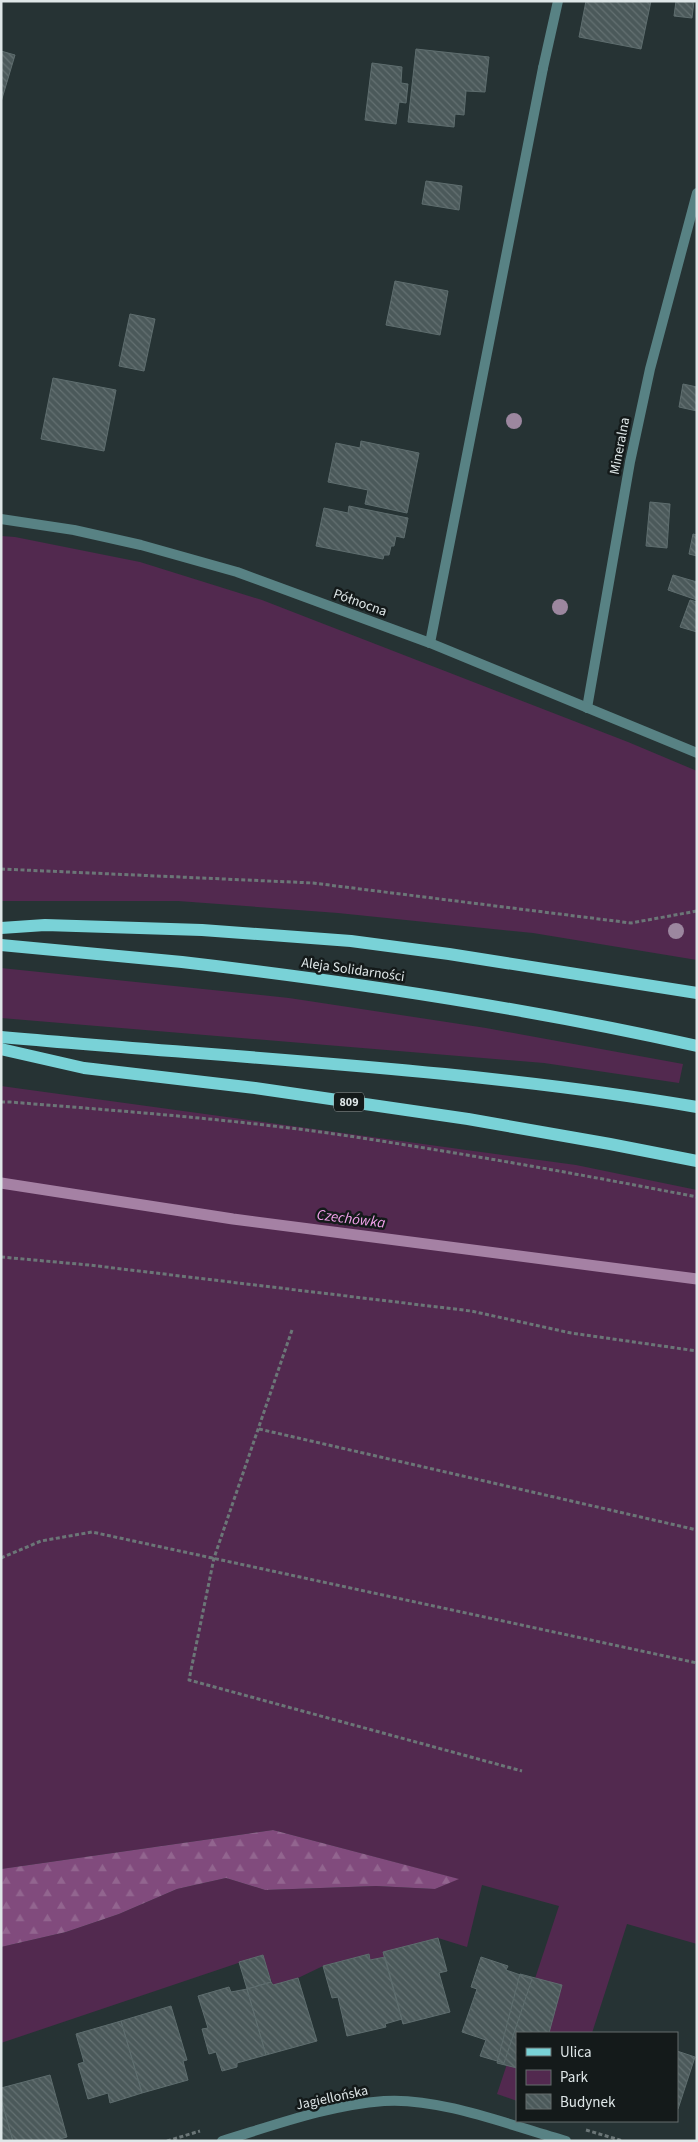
<svg xmlns="http://www.w3.org/2000/svg" width="698" height="2142" viewBox="0 0 698 2142" font-family="'Source Sans 3',sans-serif">
  <style>
    .green { fill: #52294f }
    .forest { fill: url(#forest-firs) }
    .lines { fill: none; stroke-linecap: round; stroke-linejoin: round }
    .stream { stroke: #a581a4; stroke-width: 11 }
    .building { fill: url(#building-back-hatch); stroke: #5e6d6e }
    .path { stroke: #6b7677; stroke-width: 3; stroke-dasharray: 4 2.5; stroke-linecap: butt }
    .lane { stroke: #588284; stroke-width: 10 }
    .street { stroke: #588284; stroke-width: 10 }
    .primary { stroke: #79d2d7; stroke-width: 12 }
    .tree { fill: #9c879f }
    .labels { text-anchor: middle; dominant-baseline: central; stroke-width: 5; stroke-linejoin: round; paint-order: stroke }
    .shield { fill: #141a1a; stroke: #a2aaaa; stroke-width: 1 }
    .shield-label { font-size: 12px; font-weight: bold; fill: #dfe7e8 }
    .street-label { font-size: 14px; fill: #dfe7e8; stroke: #141a1a }
    .water-label { font-size: 15px; font-style: italic; fill: #f2a2eb; stroke: #141a1a }
  </style>
  <defs>
    <pattern id="forest-firs" width="22" height="20" patternUnits="userSpaceOnUse" patternTransform="scale(1.25)"><rect width="22" height="20" fill="#814b7d"/><path d="M5 1l3.5 6h-7zM16 11l3.5 6h-7z" fill="#92658f"/></pattern>
    <pattern id="building-back-hatch" width="6" height="6" patternUnits="userSpaceOnUse" patternTransform="scale(1.25)"><rect width="6" height="6" fill="#4b595a"/><path d="M-1 5l2 2M0 0l6 6M5-1l2 2" fill="none" stroke="#647172"/></pattern>
  </defs>
  <rect width="100%" height="100%" fill="#263334"/>
  <path class="green" d="M1,536L15,537L140,562L262,600L628,742L697,771V960L533,933L338,913L178,901H1Z
    M1,968L289,998L486,1028L683,1064L679,1083L544,1063L1,1018Z
    M1,1086L576,1165L697,1190V1944L627,1924L592,2033H517L559,1906L482,1885L467,1947L438,1938L384,1952L385,1957L370,1960L369,1954L323,1966L298,1978L273,1985L262,1955L1,2043V1947L66,1932L119,1914L177,1889L226,1878L265,1890L376,1886L435,1889L458,1879L273,1830L1,1869Z
    M517,2034V2101L497,2094Z"/>
  <path class="forest" d="M273,1830L459,1879L435,1889L376,1886L265,1890L226,1878L177,1889L119,1914L66,1932L1,1947V1869Z"/>
  <g class="lines">
    <path class="stream" d="M1,1183L233,1219L697,1279"/>
  </g>
  <path class="building" d="M586,1H651L641,49L579,37Z
    M676,1H694L692,18L674,16Z
    M416,49L489,57L485,92L466,91L464,115L455,114L454,127L408,122Z
    M1,51L15,55L1,102Z
    M372,63L402,67L401,83L408,84L406,103L399,102L396,124L365,120Z
    M426,181L462,186L459,210L422,204Z
    M395,281L448,291L440,335L386,325Z
    M130,314L155,319L144,371L119,366Z
    M53,378L116,390L104,451L41,439Z
    M683,384L697,387V411L679,407Z
    M361,441L419,453L407,513L365,504L368,490L328,482L336,443L360,448Z
    M650,502L670,504L667,548L646,546Z
    M349,506L408,518L404,538L396,536L394,546H391L389,555H384L383,559L316,546L324,508L348,513Z
    M693,534L697,535V556L689,554Z
    M673,575L697,582V600L668,590Z
    M690,600L697,602V632L680,627Z
    M438,1938L447,1971L439,1973L450,2012L403,2024L383,1952Z
    M369,1954L370,1960L385,1957L402,2019L385,2024L386,2027L347,2036L338,1997L332,1998L323,1966Z
    M263,1955L271,1982L247,1989L239,1962Z
    M481,1957L508,1966L506,1970L532,1979L504,2063L480,2056L486,2040L462,2032L477,1989L471,1987Z
    M520,1974L562,1985L549,2033H517V2068L497,2063Z
    M298,1978L317,2041L266,2055L247,1989L271,1982L273,1985Z
    M229,1987L231,1992L247,1989L266,2055L237,2063V2067L222,2071L216,2052L209,2054L202,2029L208,2028L198,1996Z
    M171,2006L187,2060L183,2061L188,2080L142,2093L121,2021Z
    M121,2021L142,2093L110,2103L108,2093L88,2099L78,2064L84,2062L76,2034Z
    M677,2051L695,2057L678,2109L677,2108Z
    M50,2075L67,2137L53,2141H13L1,2099V2088Z
    M1,2099L13,2141H1Z"/>
  <g class="lines">
    <path class="path" d="M1,869L313,883L631,923L697,911
      M1,1102H10C121,1111 232,1119 342,1135C461,1153 579,1174 697,1197
      M1,1257L89,1265L471,1311L571,1333L697,1351
      M292,1330L214,1558L189,1680L522,1771
      M259,1429L697,1530
      M1,1558L41,1541L92,1532L697,1663
      M586,2130L623,2141
      M167,2141L200,2131"/>
    <path class="lane" d="M430,643L543,68
      M587,708L630,462L650,369L697,193"/>
    <path class="street" d="M543,68L558,1
      M1,519L74,530L141,545L237,572L430,643L697,753
      M222,2141C275,2125 329,2105 384,2101C439,2097 512,2126 566,2141"/>
    <path class="primary" d="M1,928L45,925L202,930L351,941L449,954L697,993
      M1,945C61,951 122,956 182,962C354,982 527,1008 697,1046
      M1,1037C234,1058 466,1068 697,1107
      M1,1049L84,1068L255,1088L468,1119L610,1144L697,1161"/>
  </g>
  <g class="tree">
    <circle cx="514" cy="421" r="8"/>
    <circle cx="560" cy="607" r="8"/>
    <circle cx="676" cy="931" r="8"/>
  </g>
  <g class="labels">
    <rect class="shield" x="334" y="1092.5" width="30" height="19" rx="4"/>
    <g class="shield-label">
      <text x="349" y="1102">809</text>
    </g>
    <g class="street-label">
      <text transform="translate(620 446) rotate(-79)">Mineralna</text>
      <text transform="translate(360 603) rotate(20)">Północna</text>
      <text transform="translate(353 970) rotate(8)">Aleja Solidarności</text>
      <text transform="translate(332 2098) rotate(-12)">Jagiellońska</text>
    </g>
    <g class="water-label">
      <text transform="translate(351 1219) rotate(7)">Czechówka</text>
    </g>
  </g>
  <rect width="698" height="2142" fill="none" stroke="#dfe7e8" stroke-width="5"/>
  <rect x="516" y="2032" width="162" height="90" fill="#141a1a" stroke="#656c6c"/>
  <rect x="526" y="2048" width="25" height="8" fill="#79d2d7" stroke="#656c6c"/>
  <text x="560" y="2057" font-size="15" fill="#dfe7e8">Ulica</text>
  <rect x="526" y="2070" width="25" height="15" fill="#52294f" stroke="#656c6c"/>
  <text x="560" y="2082" font-size="15" fill="#dfe7e8">Park</text>
  <rect x="526" y="2094" width="25" height="15" fill="url(#building-back-hatch)" stroke="#656c6c"/>
  <text x="560" y="2107" font-size="15" fill="#dfe7e8">Budynek</text>
</svg>
